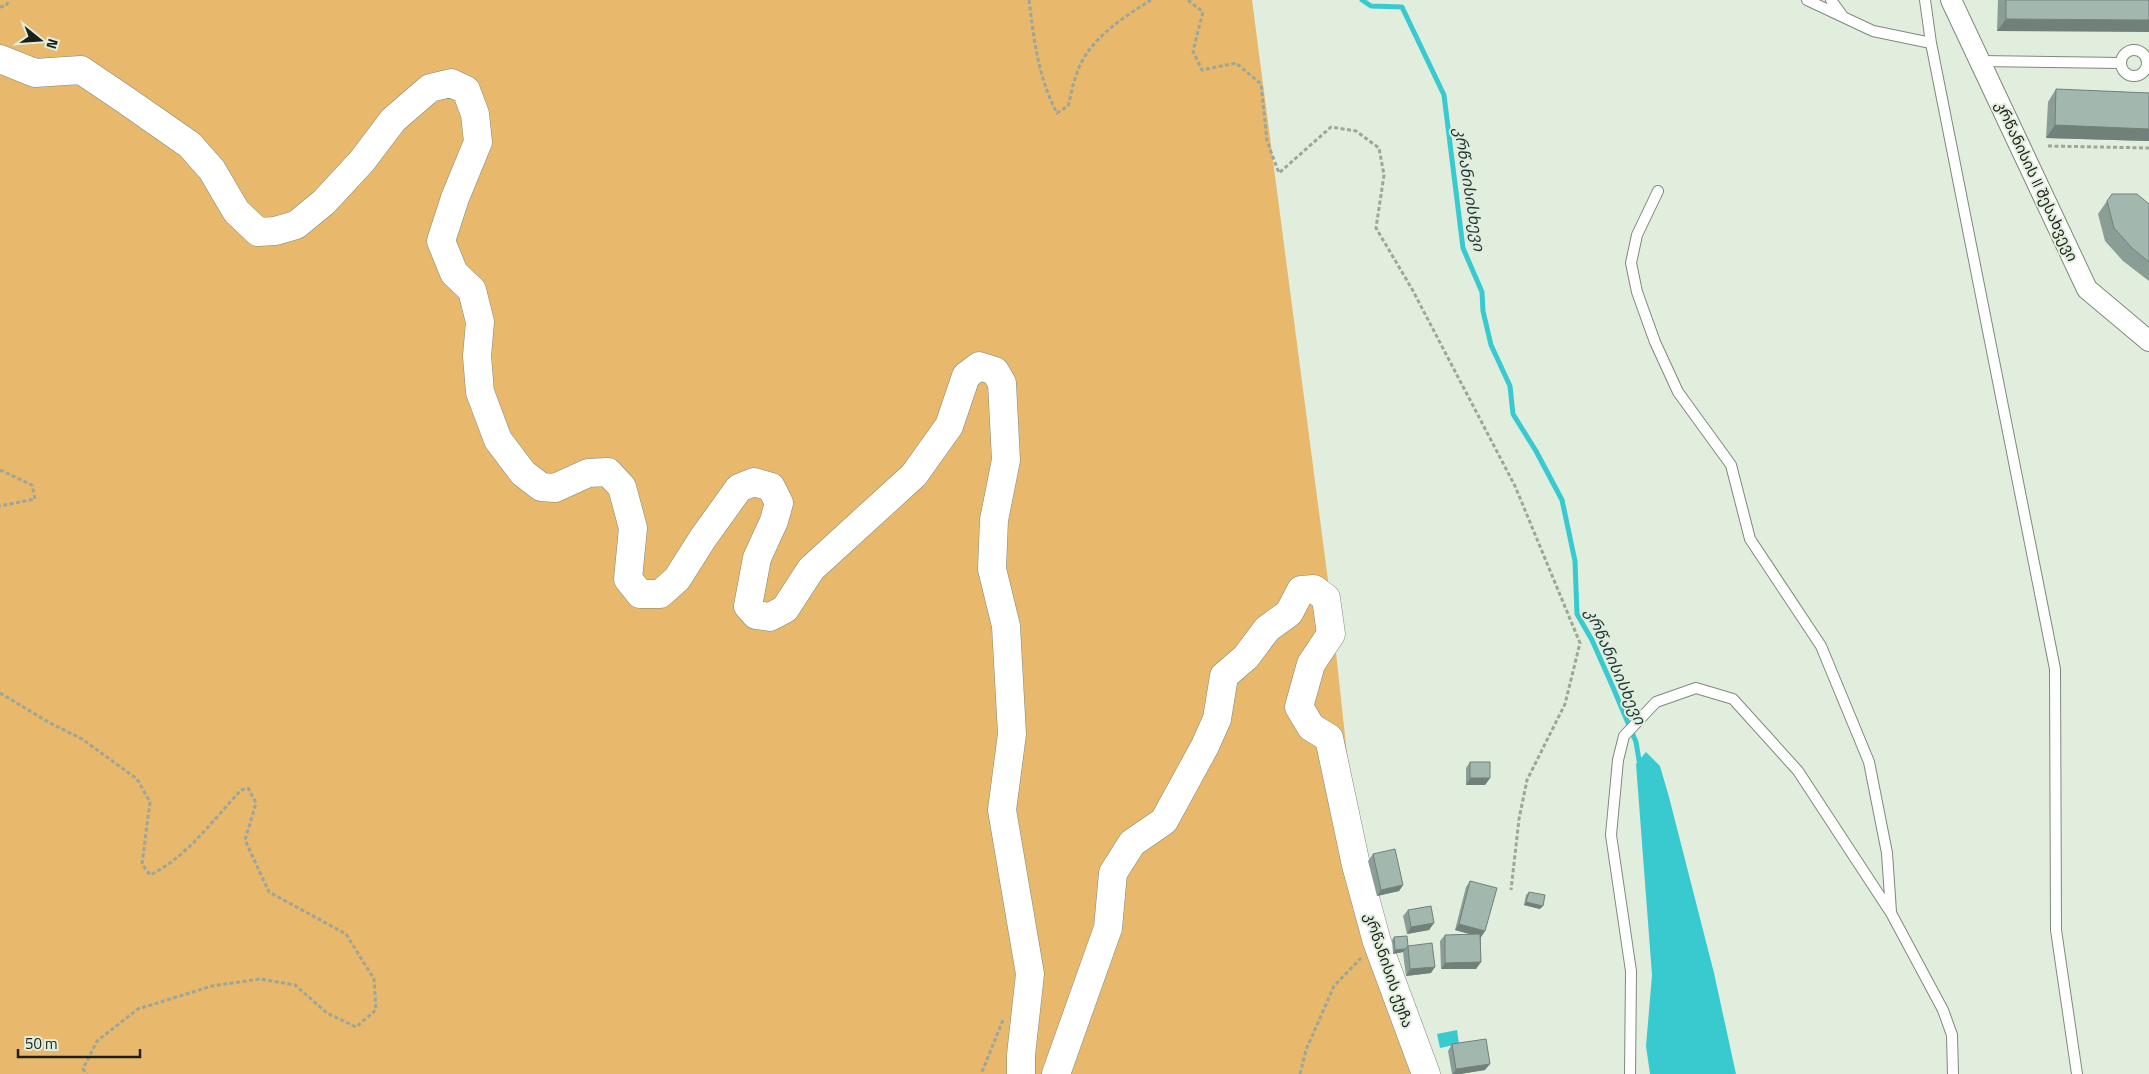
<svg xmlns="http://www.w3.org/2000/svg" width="2149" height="1074" viewBox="0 0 2149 1074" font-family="'Titillium Web','Noto Sans Georgian',sans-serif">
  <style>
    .green { fill: #e8b86c }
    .water { fill: #39cad0 }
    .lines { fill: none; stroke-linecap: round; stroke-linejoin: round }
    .stream { stroke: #39cad0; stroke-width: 5 }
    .lane-casing { stroke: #7e8a7a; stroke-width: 12 }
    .street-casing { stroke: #7e8a7a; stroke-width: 22 }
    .secondary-casing { stroke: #7e8a7a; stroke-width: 29 }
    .path { stroke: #9ca699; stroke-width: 3; stroke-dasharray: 4 2.5; stroke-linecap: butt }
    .lane { stroke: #fff; stroke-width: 10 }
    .street { stroke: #fff; stroke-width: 20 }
    .secondary { stroke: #fff; stroke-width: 28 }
    .wall { fill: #8b9e96 }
    .shaded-wall { fill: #71817a }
    .building { fill: #a2b8af; stroke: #71817a }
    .labels { text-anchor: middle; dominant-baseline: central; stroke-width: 4; stroke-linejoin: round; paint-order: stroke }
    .street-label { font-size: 15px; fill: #1c201a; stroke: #e1eedd }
    .water-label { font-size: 16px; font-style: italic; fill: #1e3637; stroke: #e1eedd }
  </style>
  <rect width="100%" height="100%" fill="#e1eedd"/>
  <path class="green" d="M0,0H1252L1329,588L1357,846L1438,1074H0Z"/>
  <path class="water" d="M1646,752L1660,766L1669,797L1714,973L1736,1074H1650L1646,1046L1652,975L1636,764Z
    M1457,1030L1459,1044L1440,1048L1437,1034Z"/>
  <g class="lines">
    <path class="stream" d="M1362,0L1371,6L1402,7L1444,95L1463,248L1482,292L1483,311L1491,345L1510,386L1513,414L1536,451L1562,500L1575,561L1577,614L1592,640L1612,685L1636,742L1640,766"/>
    <g class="lane-casing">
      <path id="lane" d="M1807,0L1873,31L1931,43L1925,0
        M1831,0L1842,15
        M1931,43L2055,669L2056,930L2077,1074
        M2121 63a13 13 0 1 1 26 0a13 13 0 1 1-26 0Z
        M1980,61L2121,63
        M1658,191L1637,235L1631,263L1637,292L1655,342L1678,392L1731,465L1750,539L1821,646L1869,762L1887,853L1891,912
        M1630,1074L1631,971L1611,835L1618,760L1624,736L1656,702L1696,688L1733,699L1798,771L1891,913L1943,1010L1952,1035L1953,1074"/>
    </g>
    <g class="street-casing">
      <path id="street" d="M1951,0L2087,289L2149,341"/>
    </g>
    <g class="secondary-casing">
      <path id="secondary" d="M0,59L35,73L81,70L124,99L190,145L212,170L236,211L258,232L275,231L296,225L324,202L362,161L393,120L430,88L451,83L466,90L475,114L478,142L455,198L441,241L454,273L472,290L480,322L477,356L480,392L498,440L523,473L541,487L555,488L588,473L608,472L622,487L633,528L628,579L640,594H660L677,579L703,538L739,488L754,482L771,487L779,503L774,521L757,558L748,606L756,615L770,617L785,609L811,569L914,475L949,426L966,376L979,366L995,371L1002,383L1006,460L994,520L992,569L1006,626L1012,734L1002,810L1030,974L1021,1055V1074
        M1056,1074L1108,928L1113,873L1132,843L1164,821L1205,746L1217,719L1224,676L1246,657L1267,629L1289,613L1301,590L1314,589L1326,598L1331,634L1311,664L1299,707L1311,727L1329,738L1356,865L1377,942L1426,1074"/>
    </g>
    <path class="path" d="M1029,0C1034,40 1038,77 1057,113L1068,106C1071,96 1072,86 1076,76C1086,41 1122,18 1151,0
      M1188,0L1203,12L1193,51L1202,70L1236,63L1261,84L1267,141L1279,173L1331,127L1356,131L1379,148L1384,175L1376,228L1412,289L1515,486L1580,643L1565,704L1527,780L1519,819L1511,890
      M0,7L6,6L9,0
      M2147,63L2149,64
      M2048,146L2149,148
      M0,470L32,485L35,499L0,506
      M0,693L50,723L82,739L137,779L150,802L142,864L150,875C187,857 213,820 241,790L248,788L256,803L245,840L269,892L346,934L374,979L376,1010L356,1027L327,1013L295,985L260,979L212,986L138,1009L97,1041L83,1069L87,1074
      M982,1072L1003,1020
      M1300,1074L1306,1050L1334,986L1361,958"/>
    <use href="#lane" class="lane"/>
    <use href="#street" class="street"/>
    <use href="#secondary" class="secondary"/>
  </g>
  <path class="wall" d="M1998,0H2149L1997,31Z
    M2056,89L2149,93V141L2046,138L2048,102Z
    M2107,201L2149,204V281L2123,261L2105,241L2098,214Z
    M1470,762L1490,778L1485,785H1466V768Z
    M1373,854L1403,885L1399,891L1377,896L1368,861Z
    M1470,881L1485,931L1481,937V962L1476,969H1441L1440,941L1445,935L1469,934L1455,930L1466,887Z
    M1529,892L1540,909L1524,905L1526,895Z
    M1408,910L1434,923L1429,930L1407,934L1403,916Z
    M1394,937L1408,946L1431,973L1406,976L1403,952L1393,954L1392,940Z
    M1452,1044L1485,1070L1460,1074H1452L1448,1051Z"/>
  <path class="shaded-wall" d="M2006,19L2149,20V32L1997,31Z
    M2055,125L2149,129V141L2046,138Z
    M1470,778H1490L1485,785H1466Z
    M1403,885L1399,891L1377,896L1381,890Z
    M1526,902L1543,906L1540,909L1524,905Z
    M1434,923L1429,930L1407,934L1411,927Z
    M1459,924L1485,931L1481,937L1455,930Z
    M1405,949L1403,952L1393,954L1395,950Z
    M1481,962L1476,969H1441L1445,963Z
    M1435,967L1431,973L1406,976L1410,969Z
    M1490,1064L1485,1070L1460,1074H1453L1456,1069Z"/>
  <path class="building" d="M2006,0H2149V20L2006,19Z
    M2056,89L2149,93V129L2055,125Z
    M2112,194H2137L2149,204V262L2132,248L2114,228L2107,201Z
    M1470,762H1490V778H1470Z
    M1395,849L1403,885L1381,890L1373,854Z
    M1470,881L1497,888L1485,931L1459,924Z
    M1529,892L1545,895L1543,906L1526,902Z
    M1431,906L1434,923L1411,927L1408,910Z
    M1480,934L1481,962L1445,963V935Z
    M1407,936L1408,946L1405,949L1395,950L1394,937Z
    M1432,943L1435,967L1410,969L1408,946Z
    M1486,1039L1490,1064L1456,1069L1452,1044Z"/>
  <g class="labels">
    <g class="street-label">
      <text transform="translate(2037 181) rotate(65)">კრწანისის II შესახვევი</text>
      <text transform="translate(1389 970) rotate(71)">კრწანისის ქუჩა</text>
    </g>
    <g class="water-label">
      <text transform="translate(1470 189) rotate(81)">კრწანისისხევი</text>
      <text transform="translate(1616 666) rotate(66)">კრწანისისხევი</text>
    </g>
  </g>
  <g transform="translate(40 40) rotate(107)" stroke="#e1eedd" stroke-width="4" paint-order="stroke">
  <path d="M0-4L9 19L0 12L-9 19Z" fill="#1c201a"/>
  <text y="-8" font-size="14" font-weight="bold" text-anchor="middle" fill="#1c201a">N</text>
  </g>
  <path d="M18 1049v8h122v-8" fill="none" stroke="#1c201a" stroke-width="2.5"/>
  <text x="25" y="1049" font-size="15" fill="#1c201a" stroke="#e1eedd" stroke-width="4" paint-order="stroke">50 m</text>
</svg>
